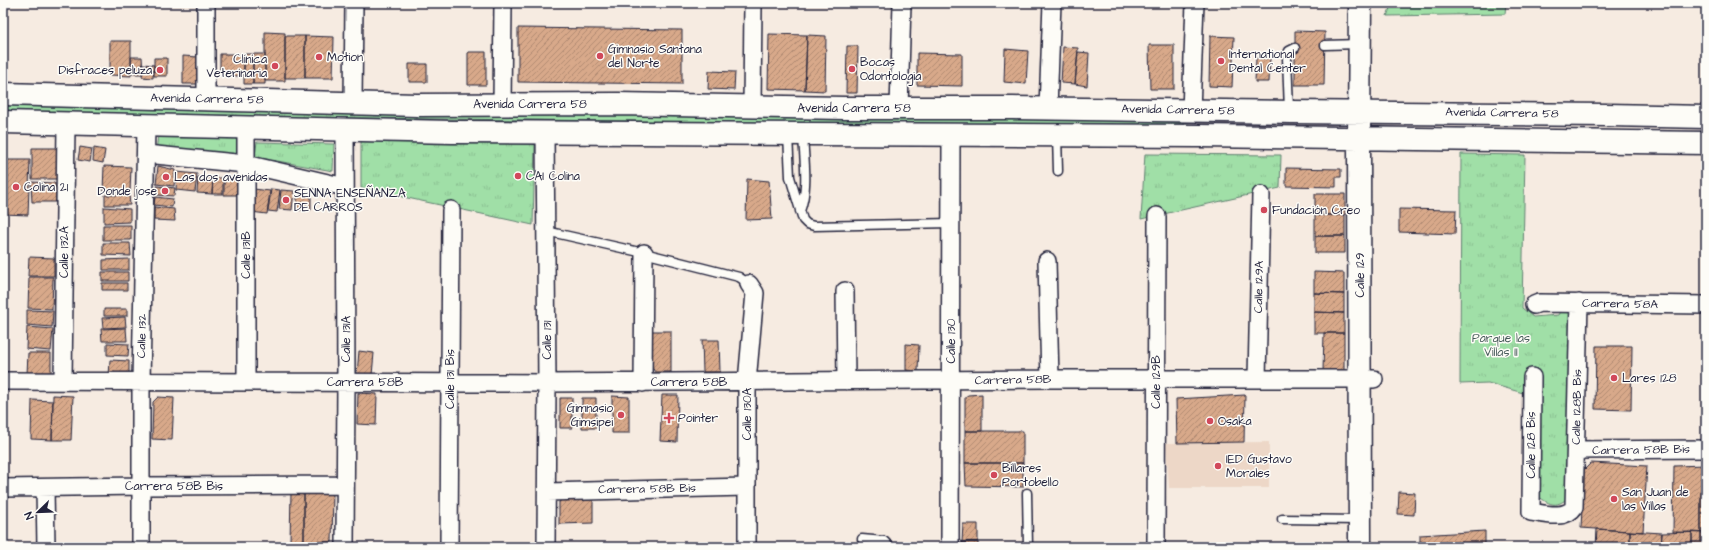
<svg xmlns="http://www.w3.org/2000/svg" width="1709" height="550" viewBox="0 0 1709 550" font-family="'Architects Daughter',sans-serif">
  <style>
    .built { fill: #edd7c7 }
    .grass { fill: url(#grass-tufts); stroke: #618071 }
    .building { fill: url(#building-hatch); stroke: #22223b }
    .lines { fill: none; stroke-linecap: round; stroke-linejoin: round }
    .service-casing { stroke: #22223b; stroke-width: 11 }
    .minor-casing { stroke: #22223b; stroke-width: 20 }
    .secondary-casing { stroke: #22223b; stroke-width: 25 }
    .service { stroke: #fdfcf7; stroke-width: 8 }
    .minor { stroke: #fdfcf7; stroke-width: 17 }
    .secondary { stroke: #fdfcf7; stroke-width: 22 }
    .poi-dot { fill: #d1495b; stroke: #fdfcf7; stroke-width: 1.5 }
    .labels { text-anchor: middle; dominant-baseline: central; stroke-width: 3; stroke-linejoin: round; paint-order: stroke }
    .poi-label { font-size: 12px; fill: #22223b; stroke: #fdfcf7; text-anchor: start }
    .street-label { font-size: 12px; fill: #22223b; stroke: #fdfcf7 }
    .park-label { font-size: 12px; fill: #485b5b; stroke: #fdfcf7 }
  </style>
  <defs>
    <pattern id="grass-tufts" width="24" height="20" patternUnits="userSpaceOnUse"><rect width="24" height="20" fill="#a0dfa7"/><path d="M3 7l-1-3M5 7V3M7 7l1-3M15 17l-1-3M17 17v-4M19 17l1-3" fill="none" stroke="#8abf91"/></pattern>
    <pattern id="building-hatch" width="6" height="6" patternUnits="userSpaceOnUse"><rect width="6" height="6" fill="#d8a98a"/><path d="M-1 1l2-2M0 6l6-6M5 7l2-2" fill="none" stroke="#af8972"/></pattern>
  </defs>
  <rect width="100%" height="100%" fill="#f6ebe1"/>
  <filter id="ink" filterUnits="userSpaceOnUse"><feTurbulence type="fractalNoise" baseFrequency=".025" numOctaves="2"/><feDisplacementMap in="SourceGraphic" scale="8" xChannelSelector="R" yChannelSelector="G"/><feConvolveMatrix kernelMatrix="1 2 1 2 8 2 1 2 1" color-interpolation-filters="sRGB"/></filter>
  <g filter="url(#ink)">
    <path class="built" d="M1269,442V488H1169L1166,443Z"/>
    <path class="grass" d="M1392,3H1506L1505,14L1387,16Z
      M3,101L1234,118L1148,127L3,114Z
      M158,136L237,137L239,159L156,151Z
      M361,139L535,144L533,225L361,188Z
      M257,142L334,144L333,171L255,157Z
      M1145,154L1281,155L1280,188L1141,219Z
      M1461,154L1525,155L1522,308L1533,317L1558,315L1561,310L1572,312L1570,496C1557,508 1551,506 1538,496L1537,397L1488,383L1460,384Z"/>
    <path class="building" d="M518,28L682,30V84L518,82Z
      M1295,31L1325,32L1324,85H1295Z
      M265,32L285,33V81H265Z
      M769,34L807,35L805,90L768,89Z
      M807,35L826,36L825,91L805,90Z
      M285,36H305V78H285Z
      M305,36L334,37L333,78H305Z
      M1210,36L1234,37L1232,87L1209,86Z
      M110,41H131V76L110,75Z
      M1149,45H1174V89H1150Z
      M847,46H858L857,93H846Z
      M1063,47L1078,48L1075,84L1061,83Z
      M1005,49L1028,51L1026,84L1004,82Z
      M468,52H486V85H468Z
      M1078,52L1089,53L1087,86L1075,84Z
      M917,53L962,54V86L917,85Z
      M220,54H244V76H220Z
      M244,54H253V84H244Z
      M253,54H265V84H253Z
      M183,56L198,57V84H183Z
      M131,57H142L143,74H132Z
      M154,58H167V76H154Z
      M1256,58H1270L1269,82H1255Z
      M143,64L154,65L153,78L142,77Z
      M409,64H427V82H409Z
      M709,71L735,72L734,90L708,89Z
      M80,147L92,149L90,162L78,160Z
      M32,148H58V179H32Z
      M94,148L105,150L103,163L93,161Z
      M3,160H30L28,215L3,214Z
      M104,166L131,167L130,192L103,191Z
      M158,166L175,170L174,186L156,184Z
      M1286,168L1341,169V177H1336V187L1286,186Z
      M177,172L197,174L195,192L176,190Z
      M198,177L213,178L212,194L197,193Z
      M213,178H223V194H212Z
      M224,178L237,179L239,181V195H224Z
      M747,179L769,181L772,219L746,220Z
      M31,182L55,183L56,202H32Z
      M157,186L175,188L174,196L156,195Z
      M254,189L270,191L267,214L251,212Z
      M271,189L280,190L277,212L268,211Z
      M281,190L294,191L292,210L279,209Z
      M297,194L311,195V210H297Z
      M1315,194H1345V215H1315Z
      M105,195H129L130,205H105Z
      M155,197L173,199L172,207L154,205Z
      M104,207L130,209V222L104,223Z
      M154,207L174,209L175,221L154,220Z
      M1399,209L1456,210L1455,234L1399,232Z
      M1315,215H1345V236H1315Z
      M103,225H131V240H103Z
      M1315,236H1345V253H1315Z
      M103,243H130L131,256L103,255Z
      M29,257L54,258V276H28Z
      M129,259V270H103V260Z
      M102,272H128V281H102Z
      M1314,272L1344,273V294L1314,293Z
      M29,277H53L52,309L28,308Z
      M102,283H127V290H102Z
      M1314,293L1344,294V313L1314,312Z
      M104,309H127V316H104Z
      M27,310L53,311L52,327L27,325Z
      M1314,312L1344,313V333H1314Z
      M125,317L126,327L103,328L102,318Z
      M27,327L53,329L51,351L26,349Z
      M126,328L127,341H102L101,329Z
      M651,331H671V372H655L651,366Z
      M1324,333H1344V371H1323Z
      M702,340H719L720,372H703Z
      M107,343L129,344L128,356L107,355Z
      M906,344L919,345L918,371L906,370Z
      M1596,346H1632L1631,410L1595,409Z
      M359,351L374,353L372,375L357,374Z
      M28,353H51V375L27,374Z
      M110,360L129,361V379L109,376Z
      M358,393L377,394L376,425L357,424Z
      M982,394V431H965V397L968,395Z
      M53,395L73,396L71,440H52Z
      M662,395H678L677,442L660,441Z
      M1245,395L1244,442L1177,443L1176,399Z
      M612,396L629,397V433H612Z
      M158,397L174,398L172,440L152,439L153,402Z
      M560,398H572V428H560Z
      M582,398H596V428H582Z
      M32,400L53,401L52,440L31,439Z
      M965,431H1023V463H965Z
      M965,463H1023V487L966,486Z
      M1591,463L1647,466L1643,532L1581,528L1584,470Z
      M1706,465V533L1673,532L1674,466Z
      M291,492H304V542H290Z
      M304,492L333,493L332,542H304Z
      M1399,492L1415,493L1414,515L1398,514Z
      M564,498H593V523L559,524V502Z
      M963,524H978V542H962Z
      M1597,529L1630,531V547H1596Z
      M1485,531V547H1420V535Z
      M1630,531L1662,533L1661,547H1630Z
      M1692,532L1706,533V547H1692Z
      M1692,532V547H1661L1662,533Z
      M962,542H978V547H962Z
      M872,545H882V547H872Z"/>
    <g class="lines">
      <g class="service-casing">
        <path id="service" d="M1325,45L1359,44
          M1289,111L1287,57L1289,51L1295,48
          M788,135L790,177L803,220L807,224L814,226L951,223
          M1057,136L1058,171
          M800,211C809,187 804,160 803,135
          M546,231L644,253L739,277L749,284
          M1027,493L1028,547
          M1282,519L1359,520
          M862,539L884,541L890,547"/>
      </g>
      <g class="minor-casing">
        <path id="minor" d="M206,98V3
          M353,103L354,3
          M502,105L503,3
          M752,107L753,3
          M899,108L902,3
          M1048,108L1052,3
          M1191,111L1195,3
          M246,128V382
          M545,133L547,383L546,547
          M146,154L246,164L345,187
          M1047,261L1050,379
          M845,291L846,381
          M1534,305L1539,303L1706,305
          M1532,377L1531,512C1544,514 1566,520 1574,507L1579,303
          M1257,379L1261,195
          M3,381L547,383L1050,379H1374
          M63,381L66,124
          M643,383L644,253
          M1576,450L1706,449
          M3,488L141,486L345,485
          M45,488L46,547
          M547,492L746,487
          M141,547V381L146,126
          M345,547L346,382L345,130
          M449,547L451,210
          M747,547V382L755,293L749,284
          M950,547L951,135
          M1156,547L1157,216"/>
      </g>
      <g class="secondary-casing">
        <path id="secondary" d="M3,94L417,105L618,104L844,108H1013L1292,112L1608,115L1706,117
          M3,122L452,132L1199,136L1706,143
          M1360,547L1359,137L1360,3"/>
      </g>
      <use href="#service" class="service"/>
      <use href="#minor" class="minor"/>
      <use href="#secondary" class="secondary"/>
    </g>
  </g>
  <g class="poi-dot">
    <circle cx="600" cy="56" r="4"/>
    <circle cx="319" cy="57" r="4"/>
    <circle cx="1221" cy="61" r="4"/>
    <circle cx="275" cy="66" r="4"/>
    <circle cx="852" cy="69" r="4"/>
    <circle cx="160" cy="70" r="4"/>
    <circle cx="518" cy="176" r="4"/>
    <circle cx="166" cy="177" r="4"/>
    <circle cx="16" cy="187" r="4"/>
    <circle cx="165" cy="191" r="4"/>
    <circle cx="286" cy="200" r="4"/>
    <circle cx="1264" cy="210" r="4"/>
    <circle cx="1614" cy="378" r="4"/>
    <circle cx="621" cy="415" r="4"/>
    <path d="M667 412h4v4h4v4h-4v4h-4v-4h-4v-4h4z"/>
    <circle cx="1210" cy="421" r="4"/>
    <circle cx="1218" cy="466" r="4"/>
    <circle cx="994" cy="475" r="4"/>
    <circle cx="1614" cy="499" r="4"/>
  </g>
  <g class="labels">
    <g class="poi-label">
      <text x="608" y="49">Gimnasio Santana<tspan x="608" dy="14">del Norte</tspan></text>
      <text x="1229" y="54">International<tspan x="1229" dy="14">Dental Center</tspan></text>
      <text x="327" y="57">Motion</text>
      <text x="267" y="59" text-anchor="end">Clínica<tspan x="267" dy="14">Veterinaria</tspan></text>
      <text x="860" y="62">Bocas<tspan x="860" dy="14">Odontologia</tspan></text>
      <text x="152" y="70" text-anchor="end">Disfraces peluza</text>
      <text x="526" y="176">CAI Colina</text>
      <text x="174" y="177">Las dos avenidas</text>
      <text x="24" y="187">Colina 21</text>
      <text x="157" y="191" text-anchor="end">Donde jose</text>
      <text x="294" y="193">SENNA ENSEÑANZA<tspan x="294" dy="14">DE CARROS</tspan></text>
      <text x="1272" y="210">Fundación Creo</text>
      <text x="1622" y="378">Lares 128</text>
      <text x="613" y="408" text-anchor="end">Gimnasio<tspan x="613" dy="14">Gimsipei</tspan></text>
      <text x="678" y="418">Pointer</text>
      <text x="1218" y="421">Osaka</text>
      <text x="1226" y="459">IED Gustavo<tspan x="1226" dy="14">Morales</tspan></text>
      <text x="1002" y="468">Billares<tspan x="1002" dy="14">Portobello</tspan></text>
      <text x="1622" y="492">San Juan de<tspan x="1622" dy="14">las Villas</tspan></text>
    </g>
    <g class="street-label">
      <text transform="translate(207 99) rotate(1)">Avenida Carrera 58</text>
      <text x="530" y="104">Avenida Carrera 58</text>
      <text x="854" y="108">Avenida Carrera 58</text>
      <text transform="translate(1178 110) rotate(1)">Avenida Carrera 58</text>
      <text transform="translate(1502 113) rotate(1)">Avenida Carrera 58</text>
      <text transform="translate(64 252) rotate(-90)">Calle 132A</text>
      <text transform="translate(246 255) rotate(-90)">Calle 131B</text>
      <text transform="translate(1360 275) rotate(-90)">Calle 129</text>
      <text transform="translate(1259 287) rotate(-89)">Calle 129A</text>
      <text transform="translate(1620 304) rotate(1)">Carrera 58A</text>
      <text transform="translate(142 336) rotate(-89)">Calle 132</text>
      <text transform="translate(346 339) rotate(-90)">Calle 131A</text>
      <text transform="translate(547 340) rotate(-90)">Calle 131</text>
      <text transform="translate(951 341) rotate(-90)">Calle 130</text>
      <text transform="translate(450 379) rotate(-90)">Calle 131 Bis</text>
      <text transform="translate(1013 380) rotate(-1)">Carrera 58B</text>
      <text x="365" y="382">Carrera 58B</text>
      <text x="689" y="382">Carrera 58B</text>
      <text transform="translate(1156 382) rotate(-90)">Calle 129B</text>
      <text transform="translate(1577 407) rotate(-89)">Calle 128B Bis</text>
      <text transform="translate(747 414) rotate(-90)">Calle 130A</text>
      <text transform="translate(1531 445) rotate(-90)">Calle 128 Bis</text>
      <text transform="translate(1641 450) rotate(-1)">Carrera 58B Bis</text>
      <text x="174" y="486">Carrera 58B Bis</text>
      <text transform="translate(647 489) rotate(-1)">Carrera 58B Bis</text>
    </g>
    <g class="park-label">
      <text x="1501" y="338">Parque las<tspan x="1501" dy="14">Villas II</tspan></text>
    </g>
  </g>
  <rect width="1709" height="550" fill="none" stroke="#fdfcf7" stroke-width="16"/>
  <rect x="8" y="8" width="1693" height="534" fill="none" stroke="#22223b" stroke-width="1.5" filter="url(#ink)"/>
  <g transform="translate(38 512) rotate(247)" stroke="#fdfcf7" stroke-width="3" paint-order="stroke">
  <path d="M0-3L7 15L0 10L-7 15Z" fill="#22223b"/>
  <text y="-6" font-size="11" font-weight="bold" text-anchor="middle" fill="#22223b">N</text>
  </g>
</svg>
